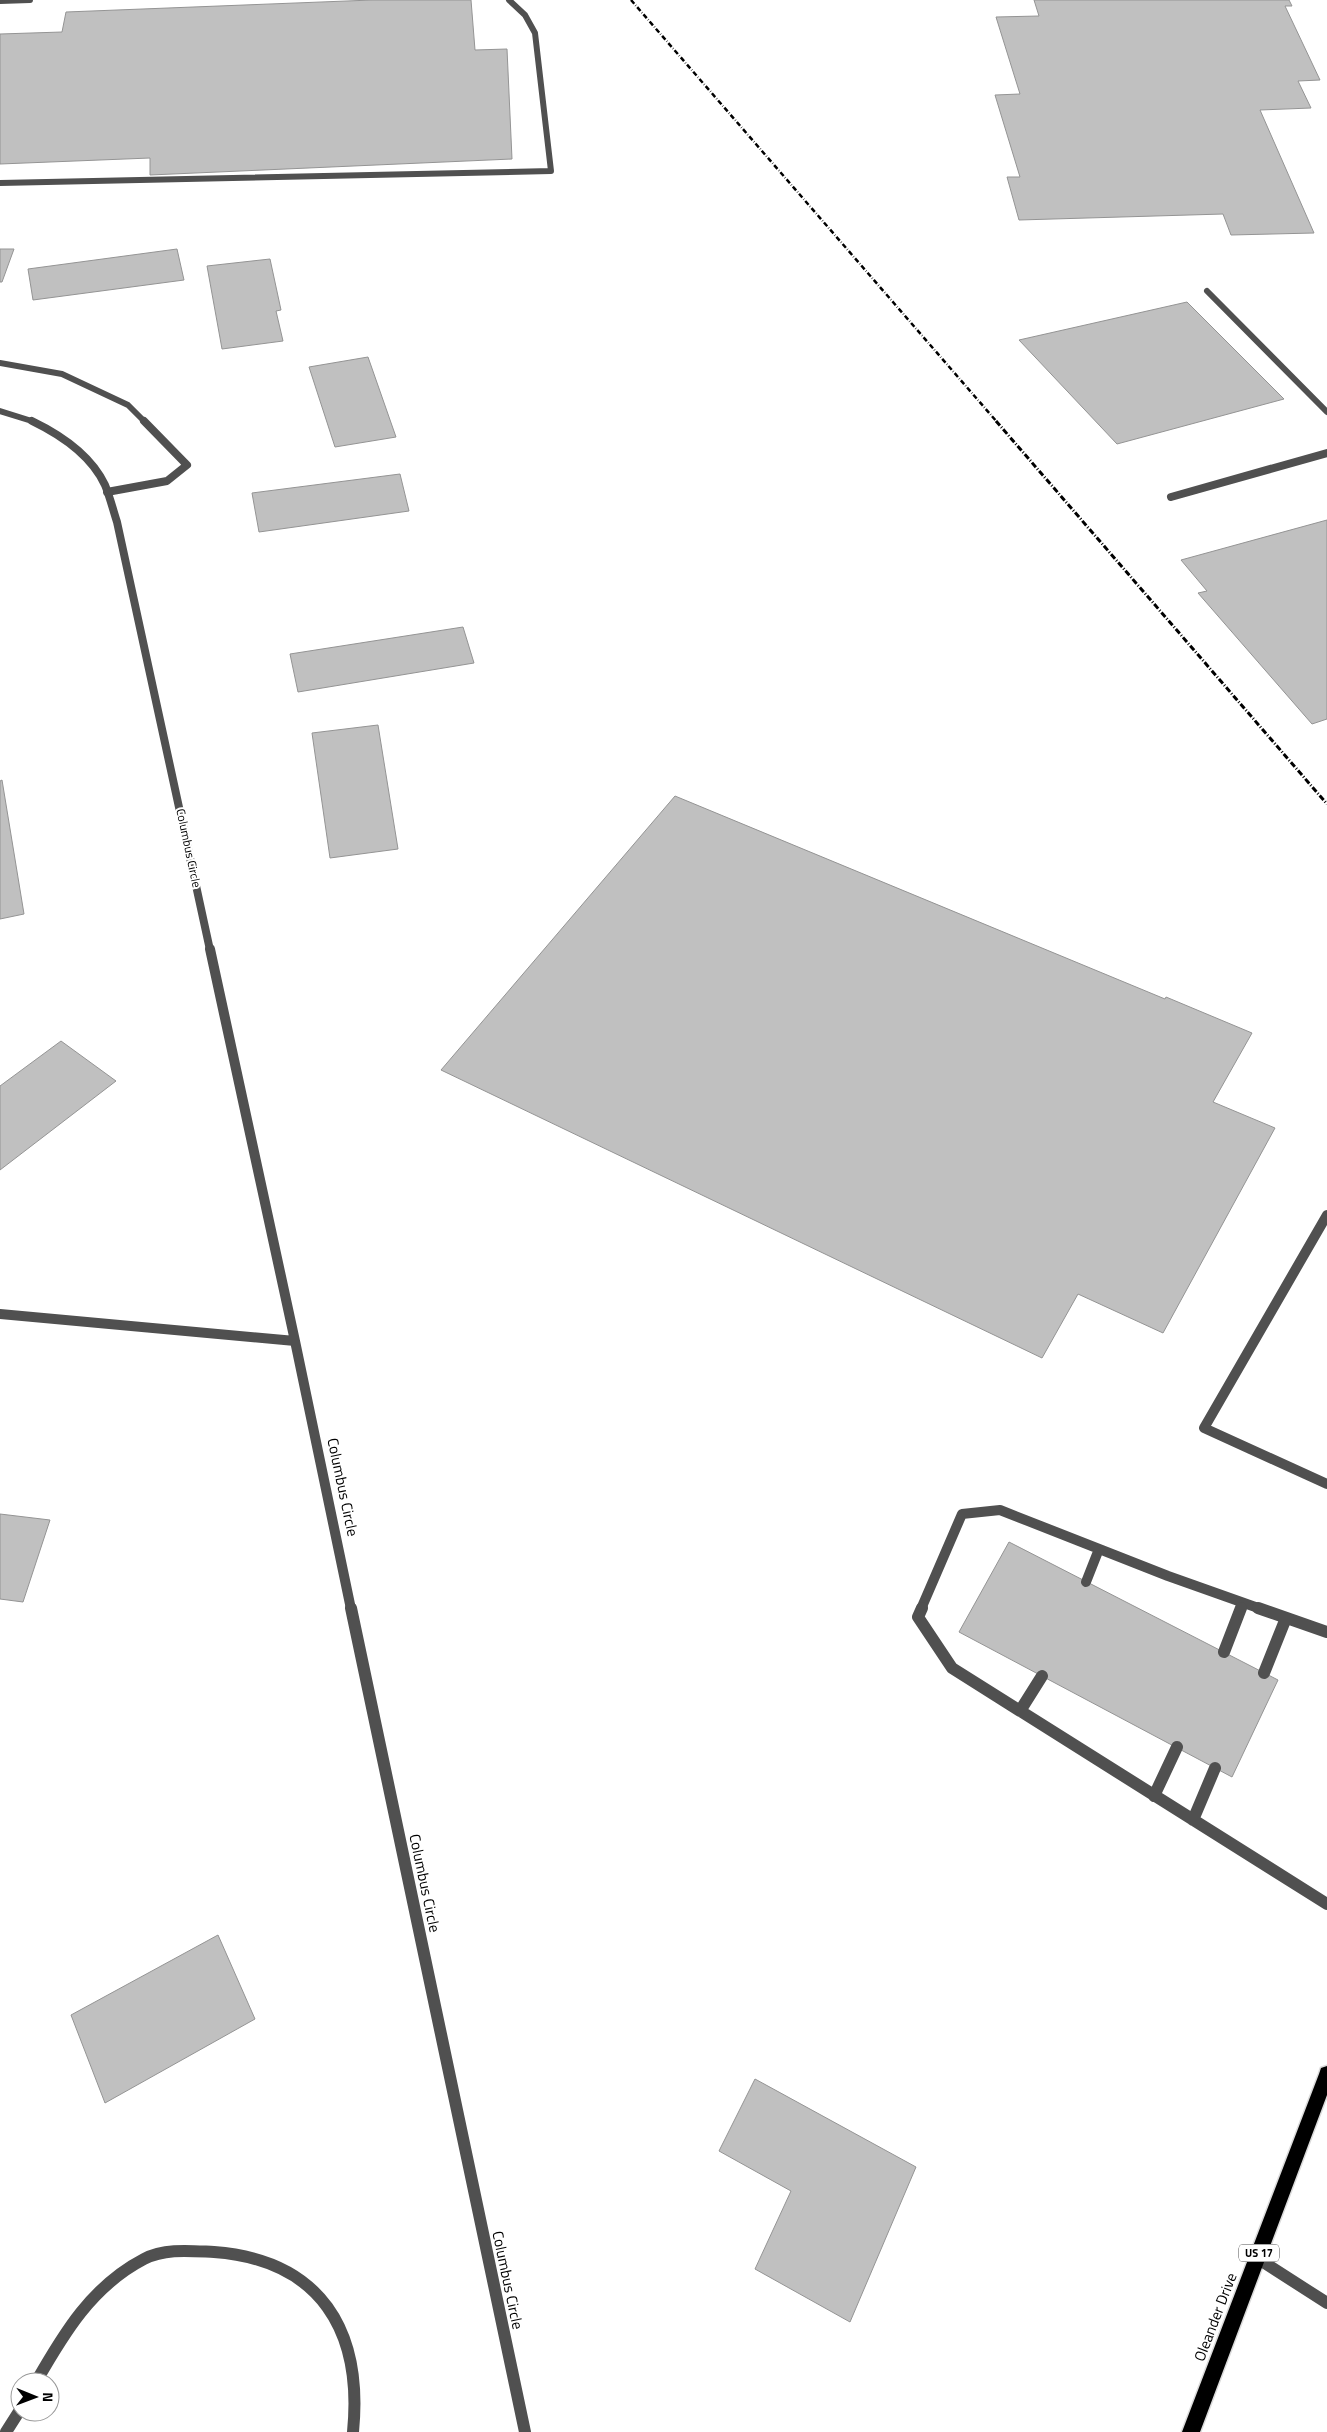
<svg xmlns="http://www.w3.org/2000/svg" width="1327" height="2432" viewBox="0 0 1327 2432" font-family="'Titillium Web',sans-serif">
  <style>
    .building { fill: #c0c0c0; stroke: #949494 }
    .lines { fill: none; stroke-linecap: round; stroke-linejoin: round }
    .primary-casing { stroke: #dbdbdb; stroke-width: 3 }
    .service-far3 { stroke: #505050; stroke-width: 6 }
    .service-far2 { stroke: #505050; stroke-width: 8 }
    .service-far1 { stroke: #505050; stroke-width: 10 }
    .service { stroke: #505050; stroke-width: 12 }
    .minor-far3 { stroke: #505050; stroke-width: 6 }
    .minor-far2 { stroke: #505050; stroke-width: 8 }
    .minor-far1 { stroke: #505050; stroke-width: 10 }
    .minor { stroke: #505050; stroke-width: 12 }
    .primary { fill: #000; fill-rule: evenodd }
    .rail-far1 { stroke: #000; stroke-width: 2.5; stroke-dasharray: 5 2 0.5 2; stroke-linecap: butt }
    .rail { stroke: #000; stroke-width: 3; stroke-dasharray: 6 2 1 2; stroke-linecap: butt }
    .labels { text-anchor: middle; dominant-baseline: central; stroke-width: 4; stroke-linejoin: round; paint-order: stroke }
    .shield { fill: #fff; stroke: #4c4c4c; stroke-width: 1 }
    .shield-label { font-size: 11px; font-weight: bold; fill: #000 }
    .street-label { font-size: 12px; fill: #000; stroke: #fff }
    .near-street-label { font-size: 15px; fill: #000; stroke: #fff }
  </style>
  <rect width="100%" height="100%" fill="#fff"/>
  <path class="building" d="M372,0H471L475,50L507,49L512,159L150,175V158L0,164V34L62,32L66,12Z
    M1034,0H1289L1292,6H1285L1320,80L1298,81L1311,108L1260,110L1314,233L1231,235L1223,214L1019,220L1007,177H1020L995,95L1020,94L996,17L1039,16Z
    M0,249H14L2,282H0Z
    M177,249L184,280L33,300L28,269Z
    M270,259L281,310L276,311L283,341L222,349L207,266Z
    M1187,302L1284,399L1117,444L1019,340Z
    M368,357L396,437L335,447L309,367Z
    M400,474L409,511L259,532L252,493Z
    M1327,520V719L1312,724L1198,593L1207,591L1181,560Z
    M463,627L474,663L298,692L290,654Z
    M378,725L398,849L330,858L312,733Z
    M2,780L24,914L0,919V781Z
    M675,796L1165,999L1166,997L1252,1033L1213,1102L1275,1128L1163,1333L1078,1294L1042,1358L441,1070Z
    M61,1041L116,1081L0,1170V1086Z
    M0,1514L50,1520L23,1602L0,1599Z
    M1009,1542L1278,1680L1232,1777L959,1632Z
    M218,1935L255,2019L105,2103L71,2015Z
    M755,2079L916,2167L850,2322L755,2269L791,2191L719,2151Z"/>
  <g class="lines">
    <g class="primary-casing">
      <path id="primary" d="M1327,2066V2095L1200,2432H1182L1319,2074L1321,2068Z"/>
    </g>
    <path class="service-far3" d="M0,1L30,0
      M0,183L551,171L535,33L525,15L509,0
      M1207,291L1327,412
      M0,363L62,374L128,405L145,422"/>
    <path class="service-far2" d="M107,492L167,481L187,465L144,421
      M1171,497L1327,453"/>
    <path class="service-far1" d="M1327,1215L1204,1428L1327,1484
      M1086,1582L1099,1549
      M921,1609L962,1514L1000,1510L1168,1576L1261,1609
      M1241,1609L1243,1603"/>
    <path class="service" d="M922,1608L918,1617L952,1668L1327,1904
      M1258,1608L1327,1632
      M1224,1652L1241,1608
      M1264,1673L1286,1618
      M1020,1711L1042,1676
      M1154,1796L1177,1747
      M1193,1820L1215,1768
      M1257,2258L1327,2303"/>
    <path class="minor-far3" d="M0,411L35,422"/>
    <path class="minor-far2" d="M32,421C61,435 91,455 105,485C110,497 113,510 117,522L210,950"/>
    <path class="minor-far1" d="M0,1314L295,1341L210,949
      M295,1341L351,1609"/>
    <path class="minor" d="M351,1608L525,2432
      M36,2382C64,2333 92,2286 144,2259C165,2248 191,2251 214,2252C321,2260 363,2331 353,2432
      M6,2432L20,2410"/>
    <use href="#primary" class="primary"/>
    <path class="rail-far1" d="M631,0L997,422"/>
    <path class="rail" d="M996,421L1327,804"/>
  </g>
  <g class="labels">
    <rect class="shield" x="1239" y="2244.5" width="40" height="17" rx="4"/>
    <g class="shield-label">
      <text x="1259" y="2253">US 17</text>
    </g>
    <g class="street-label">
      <text transform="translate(189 848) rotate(78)">Columbus Circle</text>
    </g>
    <g class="near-street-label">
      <text transform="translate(343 1487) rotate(78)">Columbus Circle</text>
      <text transform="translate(425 1883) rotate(78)">Columbus Circle</text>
      <text transform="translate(508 2280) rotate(78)">Columbus Circle</text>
      <text transform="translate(1215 2317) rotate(-69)">Oleander Drive</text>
    </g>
  </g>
  <g transform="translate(35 2397) rotate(91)"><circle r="24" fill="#ffffff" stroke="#999999"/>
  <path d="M0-4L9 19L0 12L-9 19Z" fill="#000000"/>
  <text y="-8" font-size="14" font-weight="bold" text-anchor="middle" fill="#000000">N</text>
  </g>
</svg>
